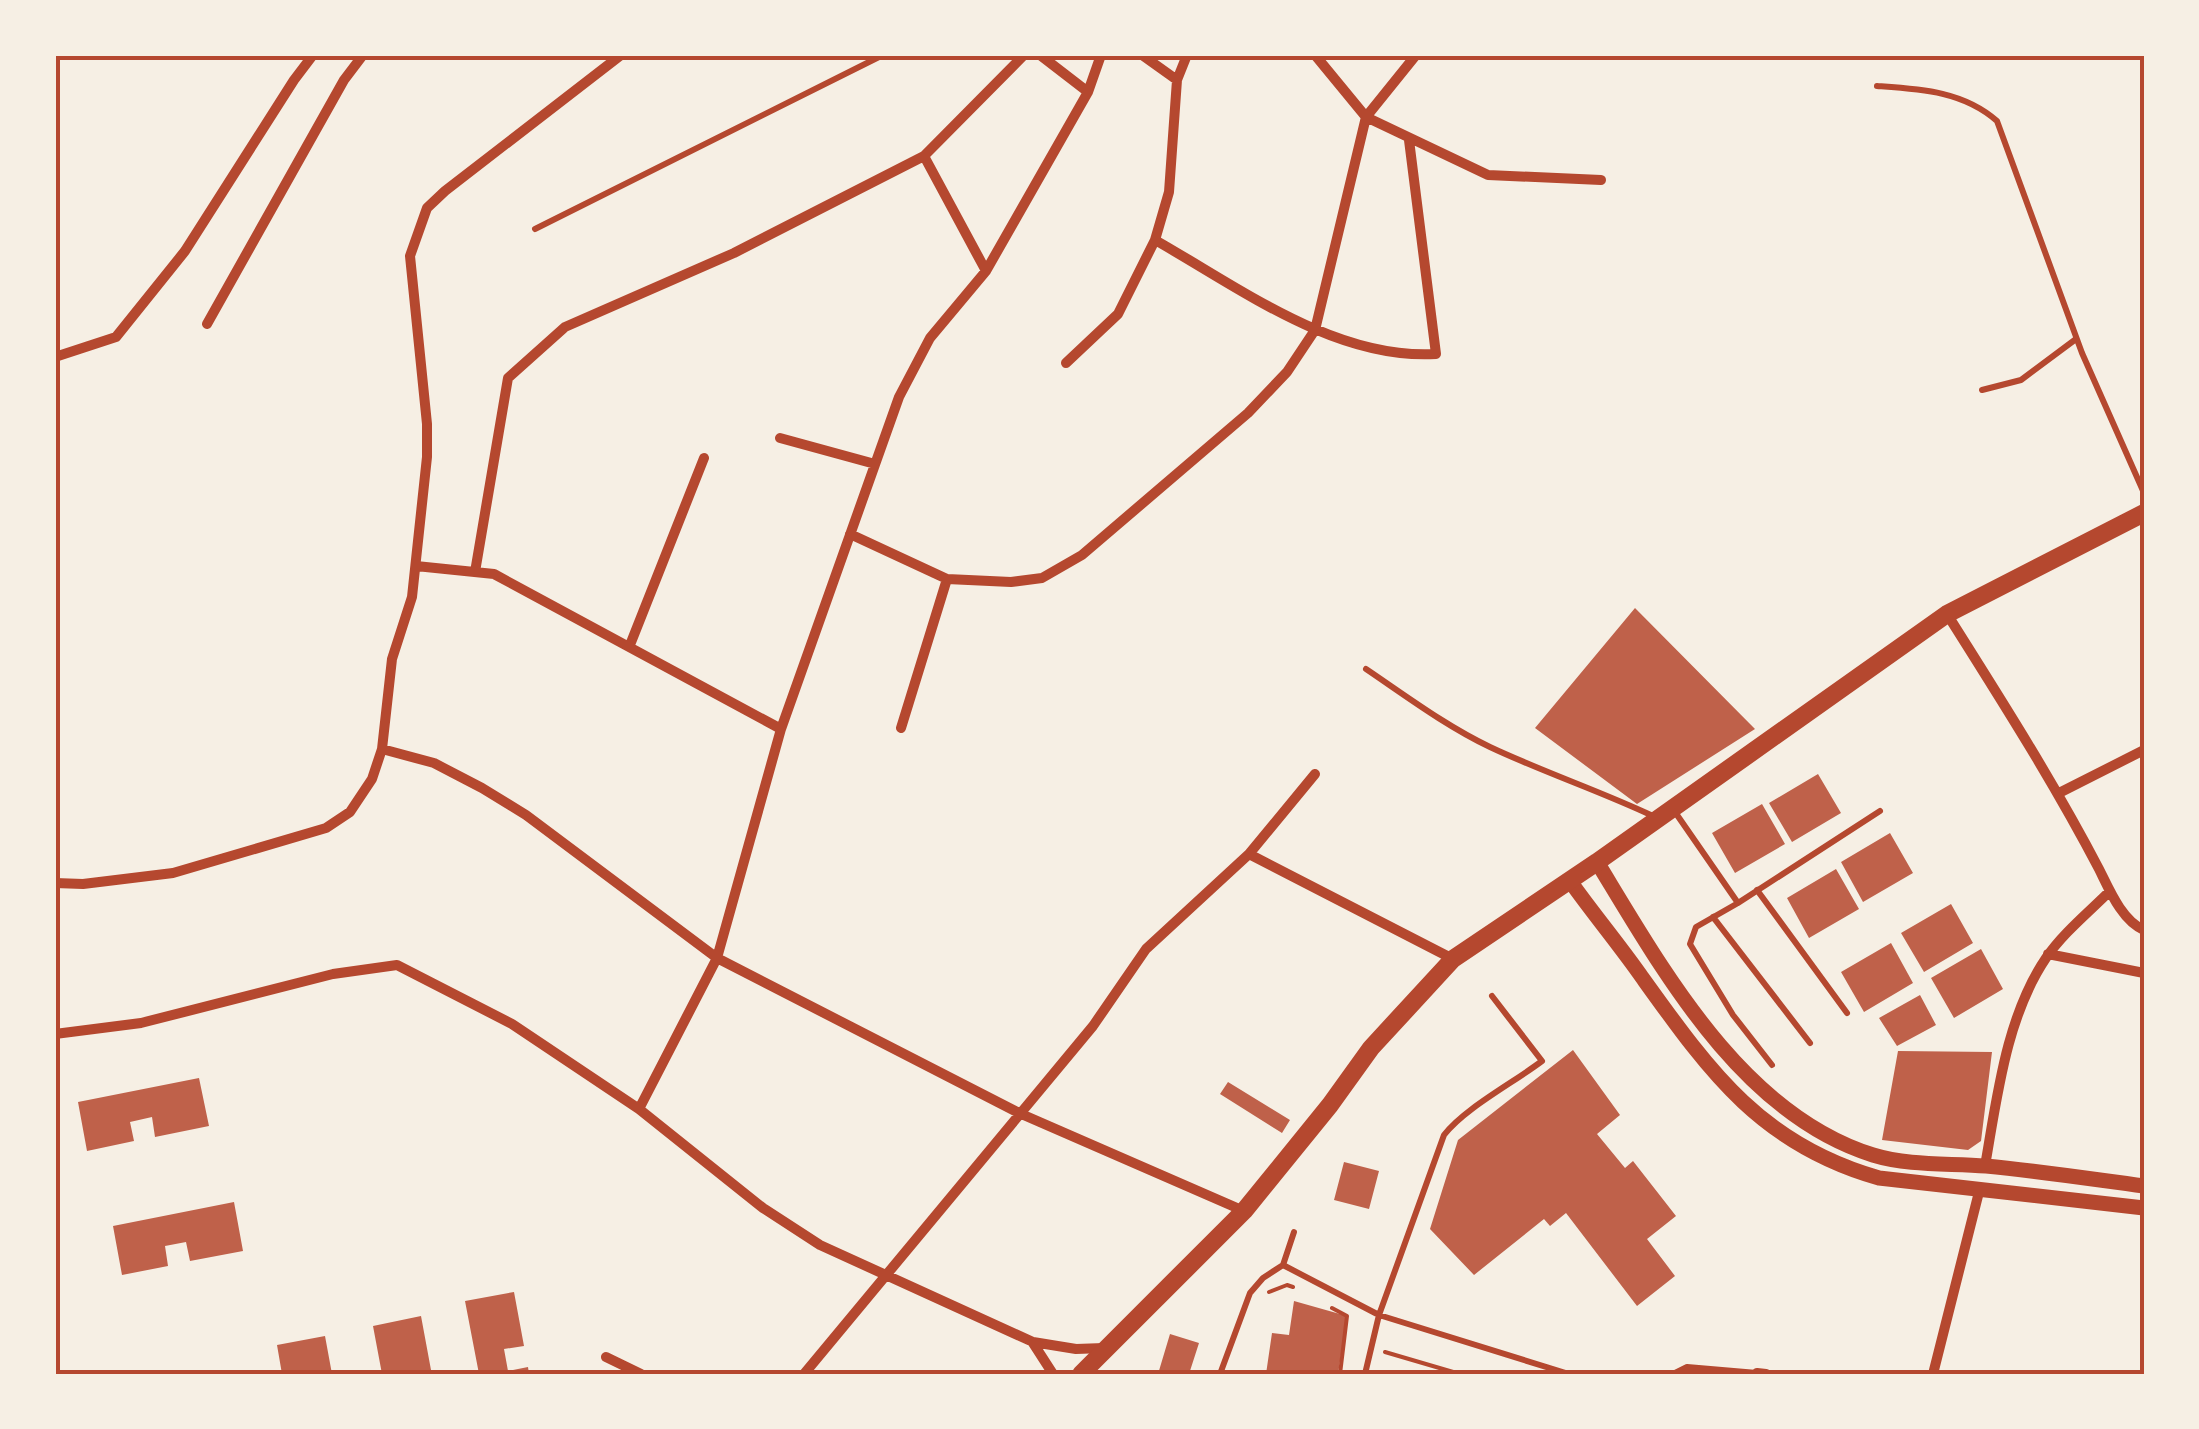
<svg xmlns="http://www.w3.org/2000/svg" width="2199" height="1429" viewBox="0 0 2199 1429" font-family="Arial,sans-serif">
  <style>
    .building { fill: #bf614a }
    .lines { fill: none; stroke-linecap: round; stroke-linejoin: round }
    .path { stroke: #b5482f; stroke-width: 4 }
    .service { stroke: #b5482f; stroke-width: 6 }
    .minor { stroke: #b5482f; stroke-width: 10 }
    .tertiary { stroke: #b5482f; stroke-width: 15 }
    .secondary { stroke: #b5482f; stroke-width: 18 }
    .neatline { fill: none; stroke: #b5482f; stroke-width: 4 }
  </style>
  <rect width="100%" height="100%" fill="#f6efe4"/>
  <path class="building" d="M1635,608L1755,729L1637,804L1535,728Z
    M1818,774L1841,813L1792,842L1769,803Z
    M1762,804L1785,844L1735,873L1712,833Z
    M1890,833L1913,873L1863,902L1841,862Z
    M1836,869L1859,909L1809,938L1787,898Z
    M1951,904L1973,943L1924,972L1901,933Z
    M1891,943L1913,983L1864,1012L1841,972Z
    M1981,949L2003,989L1954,1018L1931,978Z
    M1920,995L1936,1025L1897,1046L1879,1018Z
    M1573,1050L1620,1115L1597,1134L1625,1168L1633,1161L1676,1216L1647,1239L1675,1276L1637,1306L1566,1213L1550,1226L1544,1219L1474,1275L1430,1229L1458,1140Z
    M1898,1051L1992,1052L1981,1141L1968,1150L1882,1140Z
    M199,1078L209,1126L155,1137L152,1117L130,1122L134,1141L87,1151L78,1102Z
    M1228,1082L1290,1120L1282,1133L1220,1094Z
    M1344,1162L1379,1171L1369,1209L1334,1200Z
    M234,1202L243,1251L190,1261L186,1242L165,1246L168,1266L122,1275L113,1226Z
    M514,1292L524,1346L504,1349L508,1371L528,1367L529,1374H479L465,1301Z
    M1294,1301L1347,1316L1338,1374H1266L1272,1333L1289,1335Z
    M421,1316L431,1370L382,1374L373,1326Z
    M1170,1334L1199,1343L1189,1374H1158Z
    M325,1336L332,1374H282L277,1345Z"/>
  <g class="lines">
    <path class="path" d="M1269,1292L1287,1285L1293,1287
      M1332,1308L1347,1316L1340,1374
      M1385,1352L1460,1374"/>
    <path class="service" d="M1877,86C1920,89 1963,91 1997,121L2082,353L2144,493
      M535,229L883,55
      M1982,390L2021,380L2076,339
      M1366,669C1406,696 1446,726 1490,747C1543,772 1600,791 1653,816
      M1675,812L1738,903L1880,811
      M1757,890L1847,1013
      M1738,903L1696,927L1690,944L1733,1015L1772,1065
      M1713,917L1810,1043
      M1283,1265L1379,1315L1569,1374
      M1220,1374L1250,1293L1263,1278L1283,1265L1294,1232
      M1365,1374L1379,1315L1444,1135C1465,1108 1513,1083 1542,1061L1492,996
      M1673,1374L1687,1367L1757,1373"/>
    <path class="minor" d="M1040,55L1088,92
      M1142,55L1177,80
      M1315,55L1366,117L1488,175L1601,180
      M924,156L986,271
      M1155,240C1240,288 1335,360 1436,354L1409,140
      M207,324L344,80L363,55
      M55,357L116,337L185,251L294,80L313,55
      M1066,363L1118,314L1155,240L1169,192L1177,80L1187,55
      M780,438L875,464
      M850,534L947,579L1011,582L1042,578L1082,555L1248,413L1287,372L1315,330L1366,117L1416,55
      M416,566L494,574L781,729
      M475,572L508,378L565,327L734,253L924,156L1024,55
      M1947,614C2000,698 2053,781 2099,869C2109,889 2122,921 2144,930
      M630,645L704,458
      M901,728L947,579
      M382,749L434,763L482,788L526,815L717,958L1019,1113L1244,1211
      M2059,793L2144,750
      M1249,854L1453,959
      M55,883L83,884L173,873L326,828L350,812L372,779L382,749L392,659L412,597L427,457V424L410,256L427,208L445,191L621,55
      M2048,954L2144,973
      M55,1034L141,1023L333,974L397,965L512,1024L639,1109L763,1208L820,1245L1033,1342L1076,1349L1104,1348
      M639,1109L717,958L781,729L899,397L930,338L986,271L1088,92L1101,55
      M1985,1166C1997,1098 2006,1017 2046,958C2063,933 2089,912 2110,891
      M1033,1343L1053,1374
      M606,1357L641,1374
      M1757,1373L1766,1374
      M804,1374L1093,1026L1146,949L1249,854L1315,774
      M1933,1374L1980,1188"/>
    <path class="tertiary" d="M1597,862C1664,972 1742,1114 1873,1155C1909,1166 1948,1163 1986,1166C2039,1171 2091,1179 2144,1186
      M1570,881C1592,912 1617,942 1639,973C1708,1069 1759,1144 1879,1178L2144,1208"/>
    <path class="secondary" d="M1081,1374L1244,1211L1330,1105L1371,1048L1453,959L1597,862L1947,614L2144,513"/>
  </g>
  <rect width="2199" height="1429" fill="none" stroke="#f6efe4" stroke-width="115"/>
  <rect x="58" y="58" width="2084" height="1314" class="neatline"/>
</svg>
